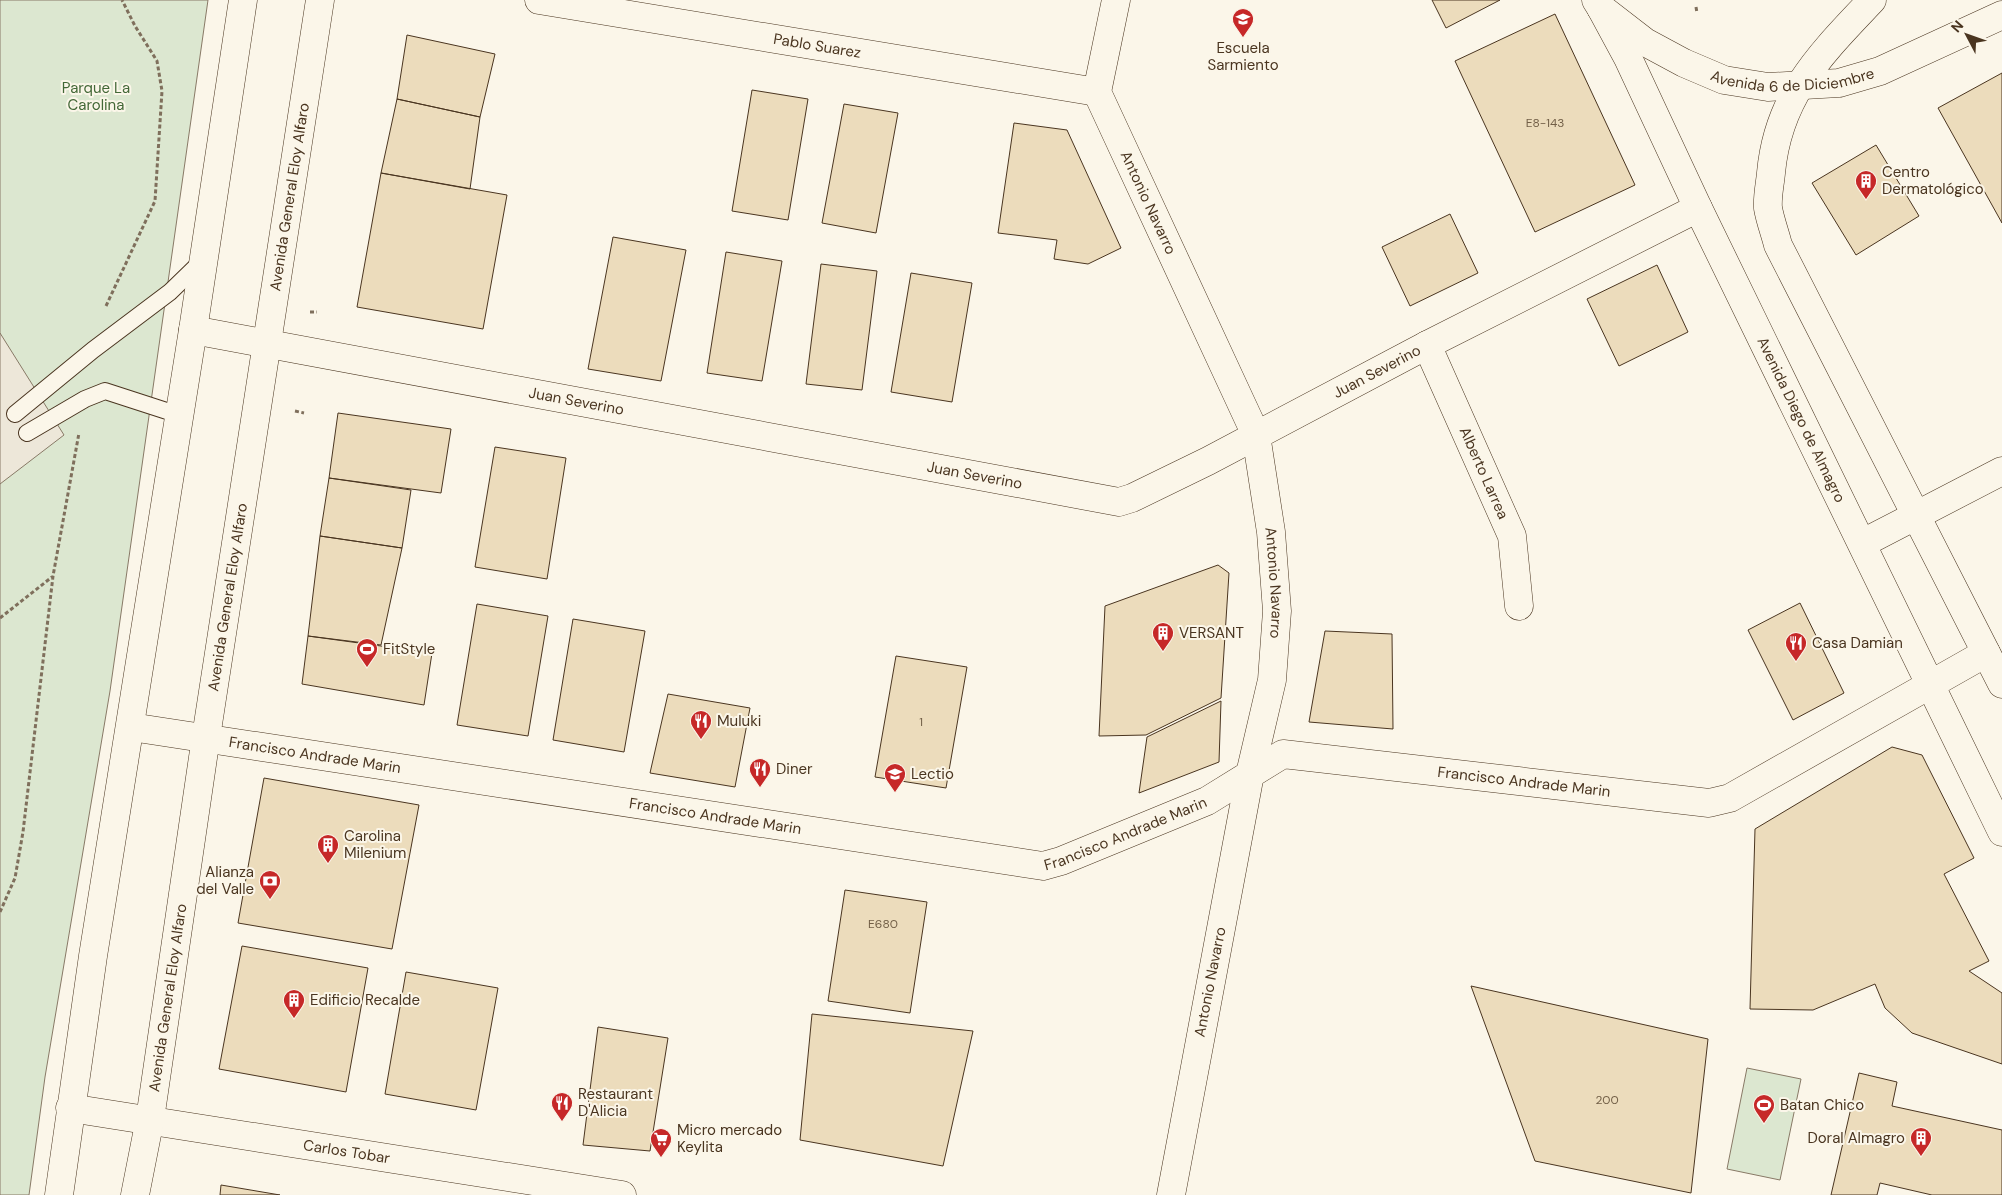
<svg xmlns="http://www.w3.org/2000/svg" width="2002" height="1195" viewBox="0 0 2002 1195" font-family="'DM Sans',sans-serif">
  <style>
    .green { fill: #dce7d0; stroke: #887966 }
    .parking { fill: #ede7d9; stroke: #887966 }
    .building { fill: #ecdcbc; stroke: #4a3520 }
    .lines { fill: none; stroke-linecap: round; stroke-linejoin: round }
    .lane-casing { stroke: #4a3520; stroke-width: 18 }
    .street-casing { stroke: #4a3520; stroke-width: 29 }
    .secondary-casing { stroke: #4a3520; stroke-width: 29 }
    .primary-casing { stroke: #4a3520; stroke-width: 29 }
    .path { stroke: #7f6f5c; stroke-width: 3; stroke-dasharray: 4 2.5; stroke-linecap: butt }
    .lane { stroke: #fbf6e9; stroke-width: 16 }
    .street { stroke: #fbf6e9; stroke-width: 28 }
    .secondary { stroke: #fbf6e9; stroke-width: 28 }
    .primary { stroke: #fbf6e9; stroke-width: 28 }
    .labels { text-anchor: middle; dominant-baseline: central; stroke-width: 4; stroke-linejoin: round; paint-order: stroke }
    .number-label { font-size: 12px; fill: #725f47 }
    .street-label { font-size: 15px; fill: #4a3520; stroke: #fbf6e9 }
    .poi-label { font-size: 15px; fill: #4a3520; stroke: #fbf6e9; text-anchor: start }
    .park-label { font-size: 15px; fill: #436837; stroke: #fbf6e9 }
  </style>
  <rect width="100%" height="100%" fill="#fbf6e9"/>
  <path class="green" d="M0,0H208L110,691L45,1077L29,1195H0Z
    M1747,1068L1801,1079L1780,1180L1727,1169Z"/>
  <path class="parking" d="M0,333L64,435L0,484Z"/>
  <path class="building" d="M1432,0H1500L1446,28Z
    M1555,14L1635,185L1535,232L1455,61Z
    M407,35L495,54L480,117L397,99Z
    M2002,73V223L1938,108Z
    M752,90L808,99L788,220L732,211Z
    M397,99L480,117L470,189L381,173Z
    M844,104L898,113L876,233L822,223Z
    M1014,123L1067,130L1121,248L1088,264L1054,259L1057,240L998,233Z
    M1876,145L1919,216L1856,255L1812,183Z
    M381,173L507,195L483,329L357,307Z
    M1450,214L1478,273L1410,306L1382,247Z
    M613,237L686,250L661,381L588,369Z
    M726,252L782,261L762,381L707,373Z
    M821,264L877,271L862,390L806,384Z
    M1657,265L1688,332L1619,366L1587,299Z
    M911,273L972,283L952,402L891,392Z
    M338,413L451,429L441,493L329,478Z
    M495,447L566,458L547,579L475,567Z
    M329,478L411,490L402,548L320,536Z
    M320,536L402,548L381,645L308,636Z
    M1218,565L1229,573L1221,698L1146,735L1099,736L1105,606Z
    M1800,603L1844,693L1793,720L1748,630Z
    M477,604L548,616L528,736L457,725Z
    M573,619L645,631L624,752L553,740Z
    M1325,631L1392,634L1393,729L1309,722Z
    M308,636L432,653L424,705L302,684Z
    M896,656L967,667L946,788L875,777Z
    M668,694L750,708L735,787L650,773Z
    M1221,701L1219,762L1139,793L1147,737Z
    M1892,747L1922,755L1974,858L1944,874L1989,961L1969,971L2002,993V1064L1912,1033L1885,1008L1875,984L1813,1010L1750,1009L1755,829Z
    M264,778L419,805L392,949L238,923Z
    M845,890L927,902L910,1013L828,1001Z
    M242,946L368,968L346,1092L219,1069Z
    M406,972L498,988L476,1110L385,1094Z
    M1471,986L1708,1039L1691,1193L1535,1161Z
    M812,1014L973,1031L943,1166L800,1140Z
    M598,1027L668,1038L650,1151L583,1145Z
    M1859,1073L1897,1082L1892,1106L2002,1130V1195H1932L1880,1183L1877,1195H1831Z
    M221,1185L280,1195H220Z"/>
  <g class="lines">
    <g class="lane-casing">
      <path id="lane" d="M15,414L93,350L170,292L203,260
        M27,433L85,399L105,391L179,415"/>
    </g>
    <g class="street-casing">
      <g id="street">
        <path id="s1" d="M539,0L1097,92"/>
        <path id="s2" d="M1116,0L1097,92L1256,435L1271,532L1277,611L1272,680L1250,774L1171,1195"/>
        <path id="s3" d="M193,330L1119,502L1132,498L1208,461L1427,345L1698,208"/>
        <path id="s4" d="M1427,345L1512,536L1519,606"/>
        <path d="M1863,543L2002,471"/>
        <path id="s5" d="M131,727L1043,866L1061,861L1207,801L1283,754L1709,803L1730,798L1986,653"/>
        <path id="s6" d="M70,1108L622,1195"/>
      </g>
    </g>
    <g class="secondary-casing">
      <g id="secondary">
        <path d="M1872,0C1821,54 1778,95 1771,173C1770,184 1767,197 1768,208C1770,220 1775,233 1778,245L2002,684"/>
        <path id="s7" d="M1601,8L1628,58L1698,208L2002,832"/>
      </g>
    </g>
    <g class="primary-casing">
      <g id="primary">
        <path id="s8" d="M1596,0L1601,8L1645,42L1684,63L1724,80L1768,87L1839,83L1880,71L2002,15"/>
        <path d="M59,1195L93,956L193,330L243,0"/>
        <path id="s9" d="M135,1195L150,1119L206,737L320,0"/>
      </g>
    </g>
    <path class="path" d="M1696,7L1697,13
      M106,306L155,201L162,91L157,61L135,26L122,0
      M310,312H317
      M295,411L304,413
      M0,618L52,577
      M0,912L15,878L23,832L53,576L79,433"/>
    <use href="#lane" class="lane"/>
    <use href="#street" class="street"/>
    <use href="#secondary" class="secondary"/>
    <use href="#primary" class="primary"/>
  </g>
  <defs>
    <g id="school-pin" transform="scale(1.125)"><path d="M0 17L-7.5 6A9.5 9.5 0 1 1 7.5 6Z" fill="#c62828" stroke="#fbf6e9"/><path d="M0-5L7-2L0 1L-7-2ZM-4 1L0 2.5L4 1V4Q0 6-4 4Z" fill="#fff"/></g>
    <g id="building-pin" transform="scale(1.125)"><path d="M0 17L-7.5 6A9.5 9.5 0 1 1 7.5 6Z" fill="#c62828" stroke="#fbf6e9"/><path d="M-4-6H4V6H1V3H-1V6H-4ZM-2.5-4.3h1.7v1.8h-1.7ZM.8-4.3h1.7v1.8H.8ZM-2.5-1h1.7V.8h-1.7ZM.8-1h1.7V.8H.8Z" fill="#fff"/></g>
    <g id="restaurant-pin" transform="scale(1.125)"><path d="M0 17L-7.5 6A9.5 9.5 0 1 1 7.5 6Z" fill="#c62828" stroke="#fbf6e9"/><path d="M-5-6h1v4h1v-4h1v4h1v-4h1v5L-1.5 .5V6h-2V.5L-5-1ZM5-6V6H3V1.5H1.5Q1.5-4 5-6Z" fill="#fff"/></g>
    <g id="stadium-pin" transform="scale(1.125)"><path d="M0 17L-7.5 6A9.5 9.5 0 1 1 7.5 6Z" fill="#c62828" stroke="#fbf6e9"/><path d="M0-5a6.5 5 0 1 0 0 10a6.5 5 0 1 0 0-10ZM-3.5-1.8h7v3.6h-7Z" fill="#fff"/></g>
    <g id="bank-pin" transform="scale(1.125)"><path d="M0 17L-7.5 6A9.5 9.5 0 1 1 7.5 6Z" fill="#c62828" stroke="#fbf6e9"/><path d="M-6-4H6V4H-6ZM0-2.3a2.3 2.3 0 1 0 0 4.6a2.3 2.3 0 1 0 0-4.6Z" fill="#fff"/></g>
    <g id="supermarket-pin" transform="scale(1.125)"><path d="M0 17L-7.5 6A9.5 9.5 0 1 1 7.5 6Z" fill="#c62828" stroke="#fbf6e9"/><path d="M-6-5.5h2.5l.6 2H6L4.5 2H-2.5L-4.4-4H-6ZM-1.5 3.2a1.3 1.3 0 1 0 .1 0ZM3 3.2a1.3 1.3 0 1 0 .1 0Z" fill="#fff"/></g>
  </defs>
  <g fill-rule="evenodd">
    <use href="#school-pin" x="1243" y="19"/>
    <use href="#building-pin" x="1866" y="181"/>
    <use href="#building-pin" x="1163" y="633"/>
    <use href="#restaurant-pin" x="1796" y="643"/>
    <use href="#stadium-pin" x="367" y="649"/>
    <use href="#restaurant-pin" x="701" y="721"/>
    <use href="#restaurant-pin" x="760" y="769"/>
    <use href="#school-pin" x="895" y="774"/>
    <use href="#building-pin" x="328" y="845"/>
    <use href="#bank-pin" x="270" y="881"/>
    <use href="#building-pin" x="294" y="1000"/>
    <use href="#restaurant-pin" x="562" y="1103"/>
    <use href="#stadium-pin" x="1764" y="1105"/>
    <use href="#building-pin" x="1921" y="1138"/>
    <use href="#supermarket-pin" x="661" y="1139"/>
  </g>
  <g class="labels">
    <g class="number-label">
      <text x="1545" y="123">E8-143</text>
      <text x="921" y="722">1</text>
      <text x="883" y="924">E680</text>
      <text x="1607" y="1100">200</text>
    </g>
    <g class="street-label">
      <text stroke="none"><textPath href="#s1" startOffset="282">Pablo Suarez</textPath></text>
      <text stroke="none"><textPath href="#s8" startOffset="222">Avenida 6 de Diciembre</textPath></text>
      <text stroke="none"><textPath href="#s9" startOffset="1010">Avenida General Eloy Alfaro</textPath></text>
      <text stroke="none"><textPath href="#s2" startOffset="216">Antonio Navarro</textPath></text>
      <text stroke="none"><textPath href="#s3" startOffset="1231">Juan Severino</textPath></text>
      <text stroke="none"><textPath href="#s3" startOffset="390">Juan Severino</textPath></text>
      <text stroke="none"><textPath href="#s7" startOffset="458">Avenida Diego de Almagro</textPath></text>
      <text stroke="none"><textPath href="#s4" startOffset="140">Alberto Larrea</textPath></text>
      <text stroke="none"><textPath href="#s3" startOffset="795">Juan Severino</textPath></text>
      <text stroke="none"><textPath href="#s2" startOffset="621">Antonio Navarro</textPath></text>
      <text stroke="none"><textPath href="#s9" startOffset="605">Avenida General Eloy Alfaro</textPath></text>
      <text stroke="none"><textPath href="#s5" startOffset="186">Francisco Andrade Marin</textPath></text>
      <text stroke="none"><textPath href="#s5" startOffset="1431">Francisco Andrade Marin</textPath></text>
      <text stroke="none"><textPath href="#s5" startOffset="591">Francisco Andrade Marin</textPath></text>
      <text stroke="none"><textPath href="#s5" startOffset="1011">Francisco Andrade Marin</textPath></text>
      <text transform="translate(1210 982) rotate(-79)">Antonio Navarro</text>
      <text stroke="none"><textPath href="#s9" startOffset="200">Avenida General Eloy Alfaro</textPath></text>
      <text stroke="none"><textPath href="#s6" startOffset="280">Carlos Tobar</textPath></text>
    </g>
    <g class="poi-label">
      <text x="1243" y="48" text-anchor="middle">Escuela<tspan x="1243" dy="17">Sarmiento</tspan></text>
      <text x="1882" y="172">Centro<tspan x="1882" dy="17">Dermatológico</tspan></text>
      <text x="1179" y="633">VERSANT</text>
      <text x="1812" y="643">Casa Damian</text>
      <text x="383" y="649">FitStyle</text>
      <text x="717" y="721">Muluki</text>
      <text x="776" y="769">Diner</text>
      <text x="911" y="774">Lectio</text>
      <text x="344" y="836">Carolina<tspan x="344" dy="17">Milenium</tspan></text>
      <text x="254" y="872" text-anchor="end">Alianza<tspan x="254" dy="17">del Valle</tspan></text>
      <text x="310" y="1000">Edificio Recalde</text>
      <text x="578" y="1094">Restaurant<tspan x="578" dy="17">D'Alicia</tspan></text>
      <text x="1780" y="1105">Batan Chico</text>
      <text x="677" y="1130">Micro mercado<tspan x="677" dy="17">Keylita</tspan></text>
      <text x="1905" y="1138" text-anchor="end">Doral Almagro</text>
    </g>
    <g class="park-label">
      <text x="96" y="88">Parque La<tspan x="96" dy="17">Carolina</tspan></text>
    </g>
  </g>
  <g transform="translate(1967 35) rotate(311)" stroke="#fbf6e9" stroke-width="4" paint-order="stroke">
  <path d="M0-4L9 19L0 12L-9 19Z" fill="#4a3520"/>
  <text y="-8" font-size="14" font-weight="bold" text-anchor="middle" fill="#4a3520">N</text>
  </g>
</svg>
